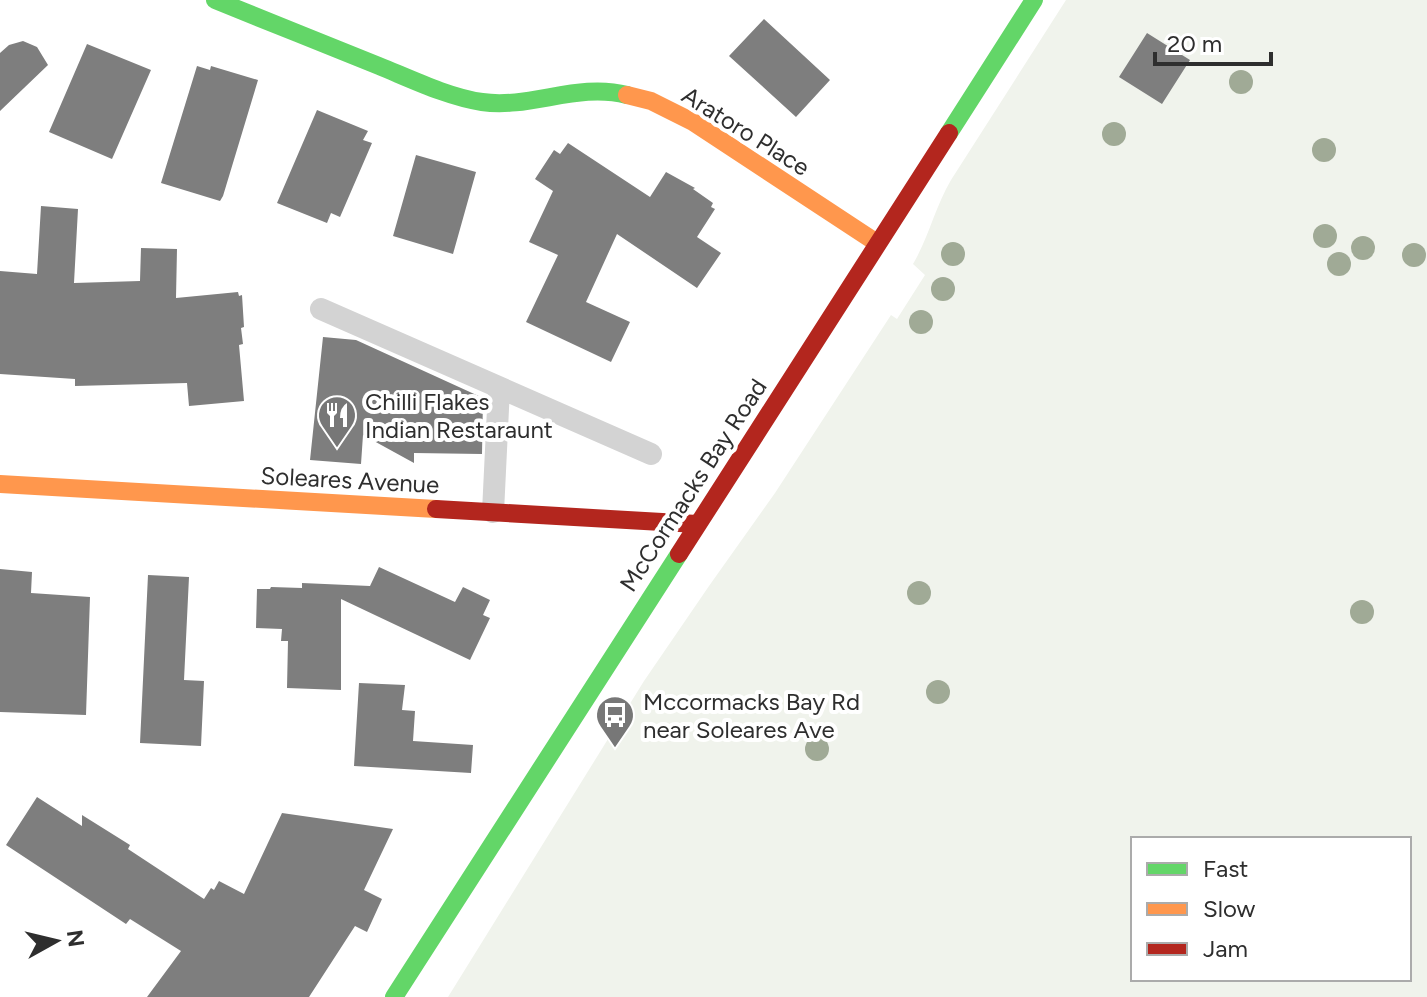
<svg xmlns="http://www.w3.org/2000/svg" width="1427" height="997" viewBox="0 0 1427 997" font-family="Figtree,sans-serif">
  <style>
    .green { fill: #f0f3ec; fill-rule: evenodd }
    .building { fill: #7e7e7e }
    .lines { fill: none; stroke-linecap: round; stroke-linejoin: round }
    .lane { stroke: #d3d3d3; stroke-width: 22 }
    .fast { stroke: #63d668; stroke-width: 18 }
    .slow { stroke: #ff974d; stroke-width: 18 }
    .jam { stroke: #b3261e; stroke-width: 18 }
    .tree { fill: #a0aa96 }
    .labels { text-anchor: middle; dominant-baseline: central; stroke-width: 8; stroke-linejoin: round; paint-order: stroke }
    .street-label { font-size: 24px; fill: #2e2e2e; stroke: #fff }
    .poi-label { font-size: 24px; fill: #2e2e2e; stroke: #fff; text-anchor: start }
  </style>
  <rect width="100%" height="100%" fill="#fff"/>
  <path class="green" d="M1066,0H1427V997H448L644,681L709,586L775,493L891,315L897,319L925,275L913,264C929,237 935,207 951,180ZM1133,839H1409V979H1133Z"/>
  <path class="building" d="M764,19L830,80L796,117L729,56Z
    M1147,33L1190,60L1162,104L1119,77Z
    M23,41L37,47L48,65L0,111V53L9,45Z
    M87,44L151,70L112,159L49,132Z
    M197,66L210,70L211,66L258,80L223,196L220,201L161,183Z
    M317,110L368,131L363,140L372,143L340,217L331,213L327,223L277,203Z
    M568,143L650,197L666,172L695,188L693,189L713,203L711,207L715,209L697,237L721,253L697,288L617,234L586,302L630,322L611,362L526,322L558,255L529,242L553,191L535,179L554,150L560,154Z
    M416,155L476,172L453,254L393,236Z
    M41,206L78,209L74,283L140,281L141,248L177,249L176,298L238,292L239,296L242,295L244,327L241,328L243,344L239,345L244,401L189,406L187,383L75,386V379L0,374V271L37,274Z
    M323,337L356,340L483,398L482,454L414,453V463L363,435L361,464L310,460Z
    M379,567L455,602L463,587L490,600L483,615L490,618L470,660L341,599V690L287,688L288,641H281L282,629L256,628L257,589H270L271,587L302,588V583L370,586Z
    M0,569L32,572L31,593L90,597L86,715L0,712Z
    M148,575L189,577L184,680L204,681L201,746L140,743Z
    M359,683L405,685L402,710L415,711L413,741L473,745L471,773L354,766Z
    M37,797L82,826V815L130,845L128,849L204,899L211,888L214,890L219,881L244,894L282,813L393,829L364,890L382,899L367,932L355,926L309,997H147L181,951L130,919L126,924L6,845Z"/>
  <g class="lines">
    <path class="lane" d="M321,309L651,454
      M493,512L499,388"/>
    <path class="fast" d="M215,0C270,22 324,44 379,66C411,79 448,97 482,102C531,109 578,82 627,95
      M949,133L1034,0
      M394,997L679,554"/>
    <path class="slow" d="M627,95L651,101L693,122L877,243
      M0,484L436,509"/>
    <path class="jam" d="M436,509L697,524
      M679,554L949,133"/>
  </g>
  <g class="tree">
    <circle cx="1241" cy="82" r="12"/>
    <circle cx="1114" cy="134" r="12"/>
    <circle cx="1324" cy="150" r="12"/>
    <circle cx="1325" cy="236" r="12"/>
    <circle cx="1363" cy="248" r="12"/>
    <circle cx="953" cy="254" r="12"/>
    <circle cx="1414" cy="255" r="12"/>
    <circle cx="1339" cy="264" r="12"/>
    <circle cx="943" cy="289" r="12"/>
    <circle cx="921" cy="322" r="12"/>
    <circle cx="919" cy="593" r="12"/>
    <circle cx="1362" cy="612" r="12"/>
    <circle cx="938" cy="692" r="12"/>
    <circle cx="817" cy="749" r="12"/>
  </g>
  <defs>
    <g id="restaurant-pin" transform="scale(2)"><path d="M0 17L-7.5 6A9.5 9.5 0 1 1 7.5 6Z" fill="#777" stroke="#fff"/><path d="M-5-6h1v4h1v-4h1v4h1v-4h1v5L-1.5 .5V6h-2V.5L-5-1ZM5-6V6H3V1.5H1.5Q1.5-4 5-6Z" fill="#fff"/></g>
    <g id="bus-pin" transform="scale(2)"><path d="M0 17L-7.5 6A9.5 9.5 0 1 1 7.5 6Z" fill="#777" stroke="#fff"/><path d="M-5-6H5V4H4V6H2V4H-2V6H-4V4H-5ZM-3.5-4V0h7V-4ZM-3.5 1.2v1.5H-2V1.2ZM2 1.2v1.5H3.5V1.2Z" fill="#fff"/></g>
  </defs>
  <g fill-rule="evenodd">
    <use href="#restaurant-pin" x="337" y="415"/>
    <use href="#bus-pin" x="615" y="715"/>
  </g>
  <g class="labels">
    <g class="street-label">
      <text transform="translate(746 131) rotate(32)">Aratoro Place</text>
      <text transform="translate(350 480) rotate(3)">Soleares Avenue</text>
      <text transform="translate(693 485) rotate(-57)">McCormacks Bay Road</text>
    </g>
    <g class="poi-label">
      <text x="365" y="401">Chilli Flakes<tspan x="365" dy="28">Indian Restaraunt</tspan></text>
      <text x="643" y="701">Mccormacks Bay Rd<tspan x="643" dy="28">near Soleares Ave</tspan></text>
    </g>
  </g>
  <rect x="1131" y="837" width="280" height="144" fill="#ffffff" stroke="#ababab" stroke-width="2"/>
  <rect x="1147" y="863" width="40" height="12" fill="#63d668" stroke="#ababab" stroke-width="2"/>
  <text x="1203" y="877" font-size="24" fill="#2e2e2e">Fast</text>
  <rect x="1147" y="903" width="40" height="12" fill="#ff974d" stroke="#ababab" stroke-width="2"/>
  <text x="1203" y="917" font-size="24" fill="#2e2e2e">Slow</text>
  <rect x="1147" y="943" width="40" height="12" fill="#b3261e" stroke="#ababab" stroke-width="2"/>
  <text x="1203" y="957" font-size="24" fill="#2e2e2e">Jam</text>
  <g transform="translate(56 941) rotate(82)" stroke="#ffffff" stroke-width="6" paint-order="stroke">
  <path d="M0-6L14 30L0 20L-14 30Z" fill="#2e2e2e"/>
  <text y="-12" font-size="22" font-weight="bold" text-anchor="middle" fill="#2e2e2e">N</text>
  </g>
  <path d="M1155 52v12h116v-12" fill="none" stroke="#2e2e2e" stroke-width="4"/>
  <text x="1167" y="52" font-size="24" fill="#2e2e2e" stroke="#ffffff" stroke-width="6" paint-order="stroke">20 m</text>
</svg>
